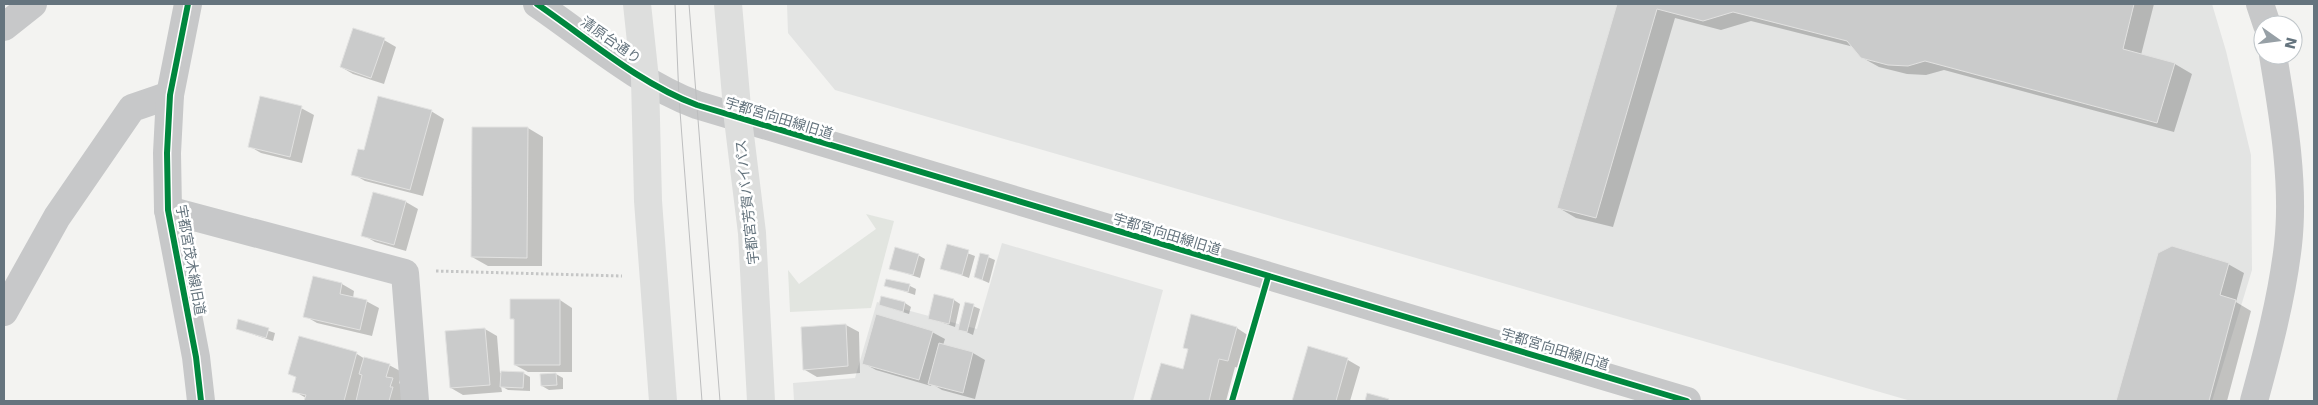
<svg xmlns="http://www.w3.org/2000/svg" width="2318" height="405" viewBox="0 0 2318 405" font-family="'DejaVu Sans','Noto Sans JP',sans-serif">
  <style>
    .built { fill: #e3e4e3 }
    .green { fill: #e2e5e0 }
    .shadow { fill: #0003 }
    .building { fill: #cacbcb; stroke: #e2e2e1 }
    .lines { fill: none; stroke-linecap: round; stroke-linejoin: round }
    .path { stroke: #c5c6c6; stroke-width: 3; stroke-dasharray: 2.5 2.5; stroke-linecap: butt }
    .minor { stroke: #c7c8c9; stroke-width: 28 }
    .tertiary { stroke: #c7c8c9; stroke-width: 28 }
    .primary { stroke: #dddedd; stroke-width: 28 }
    .tram { stroke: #bdbebf; stroke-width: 1 }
    .cycleway-casing { stroke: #fff; stroke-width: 9 }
    .cycleway { stroke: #00873e; stroke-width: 6 }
    .labels { text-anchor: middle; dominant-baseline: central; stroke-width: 5; stroke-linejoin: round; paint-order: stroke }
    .street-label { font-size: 14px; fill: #65747e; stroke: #fff }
  </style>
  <rect width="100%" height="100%" fill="#f3f3f1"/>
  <path class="built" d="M787,4H2212L2226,51L2251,155L2252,270L2212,401H1911L835,90L788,33Z
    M1002,243L1163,290L1133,401H794L793,383L855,378L877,302L977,329Z"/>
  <path class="green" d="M866,214L894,221L871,308L790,312L788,270L799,284L876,229Z"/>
  <path class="shadow" d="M1618,4H2154L2141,55L2175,64L2192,74L2174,132L1944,70L1926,75L1907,74L1879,67L1861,57L1854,47L1751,21L1721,30L1675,18L1613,227L1576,218L1559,208Z
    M384,40L396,47L384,84L353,74L341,67Z
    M301,108L314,115L302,163L261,153L249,146Z
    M431,111L444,119L423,196L365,181L353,174L365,152Z
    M528,128L543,137L542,266H488L472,257Z
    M406,202L418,209L406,251L375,242L363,235Z
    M948,246L975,256L969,278L942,268Z
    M2159,254L2228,264L2244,273L2236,302L2251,311L2227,401H2117Z
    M918,255L925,259L920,278L890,268Z
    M988,257L995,260L989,283L975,277Z
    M314,277L342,284L354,291L353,298L366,301L379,308L372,336L317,323L305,316Z
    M886,285L910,286L916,289L915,295Z
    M560,300L572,308V372H528L515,365L516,321L511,318Z
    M954,300L960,304L955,327L929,318Z
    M905,303L911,307L909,314L880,305Z
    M973,306L980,309L973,335L960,329Z
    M1192,316L1237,328L1252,338L1243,369L1235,367L1226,401H1152L1162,364L1184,370L1189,350L1184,347Z
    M239,321L275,333L273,341L237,329Z
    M846,325L859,332L860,373L817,377L805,370L802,328Z
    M485,329L497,336L500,373H523L530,377V391L508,390L501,386L502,392L463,395L451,388Z
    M932,332L945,339L943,345L973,353L985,360L975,399L942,390L932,384L931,386L876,370L863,363Z
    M1308,348L1348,360L1360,367L1350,401H1293Z
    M357,354L365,359L389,365L402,372L399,383L404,387L403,401H305L306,398L294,391L297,378L290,374Z
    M556,374L563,378V389L549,390L542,386Z"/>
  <path class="building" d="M1617,4H2134L2123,49L2175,63L2157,123L1925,61L1908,66L1888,65L1861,58L1847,41L1733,12L1703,21L1657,9L1596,218L1557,208Z
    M353,28L385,38L371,78L340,67Z
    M260,96L302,106L290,157L248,147Z
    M378,96L432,110L410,190L351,175L358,149L364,150Z
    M472,127H528L527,258L471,257Z
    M373,192L406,201L394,245L361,236Z
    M947,244L969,250L962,275L940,269Z
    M2172,246L2229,263L2220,295L2236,300L2209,401H2116L2158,253Z
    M895,247L919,254L913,275L889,269Z
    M980,253L989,255L982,280L974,277Z
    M313,276L342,283L340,294L367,300L360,330L303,317Z
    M886,279L910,284L908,292L884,286Z
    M934,294L954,299L949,324L928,319Z
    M881,296L905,302L903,312L879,305Z
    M510,299H560V365H514V319H510Z
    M965,302L974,304L967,332L958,330Z
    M876,314L933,331L919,380L862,364Z
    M1191,314L1237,327L1228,361L1219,359L1209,401H1150L1161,363L1183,369L1188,349L1183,348Z
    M238,319L269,328L266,338L236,329Z
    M846,324L848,366L803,370L801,327Z
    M485,328L490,385L450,388L445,331Z
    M299,336L357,352L344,401H304L306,395L292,392L296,377L288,374Z
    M939,343L973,352L963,393L928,384Z
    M1308,346L1348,358L1336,401H1292Z
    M364,357L390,364L386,377L393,378L390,387H393L389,401H356L362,375L359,374Z
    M501,371L524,372L523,388L500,387Z
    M556,373L557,385L541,386L540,374Z
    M1367,393L1389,399L1388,401H1365Z"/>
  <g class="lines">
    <path class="path" d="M436,271L622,276"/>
    <path class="minor" d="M4,27L33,4
      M168,210L405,273L415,401
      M4,312L57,217L132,108L170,95"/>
    <path class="tertiary" d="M188,4L170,95L167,153L168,210L196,357L201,401
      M537,4C588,39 640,84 697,105L1687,401
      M2260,4L2267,25
      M2254,401C2268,350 2282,297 2288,245C2295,184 2283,115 2273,55"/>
    <path class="primary" d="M637,4L645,79L648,201L663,401
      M728,4L738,119L752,233L761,401"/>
    <path class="tram" d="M675,4L679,98L702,401
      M689,4L720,401"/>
    <g class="cycleway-casing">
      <path id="cycleway" d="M188,4L170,95L167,153L168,210L196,357L201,401
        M537,4C588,39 640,84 697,105L1687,401
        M1232,401L1268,277"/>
    </g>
    <use href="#cycleway" class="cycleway"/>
  </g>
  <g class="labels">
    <g class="street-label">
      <text transform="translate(611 40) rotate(35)">清原台通り</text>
      <text transform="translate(779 118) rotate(17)">宇都宮向田線旧道</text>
      <text transform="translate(747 202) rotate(-96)">宇都宮芳賀バイパス</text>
      <text transform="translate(1167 234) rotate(17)">宇都宮向田線旧道</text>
      <text transform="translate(191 260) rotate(80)">宇都宮茂木線旧道</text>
      <text transform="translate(1555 349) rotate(17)">宇都宮向田線旧道</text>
    </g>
  </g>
  <rect width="2318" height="405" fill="none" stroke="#65747e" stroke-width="10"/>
  <g transform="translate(2278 40) rotate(104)"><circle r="24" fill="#ffffff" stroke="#c1c7cb"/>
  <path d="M0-4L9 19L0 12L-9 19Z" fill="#97a0a6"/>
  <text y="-8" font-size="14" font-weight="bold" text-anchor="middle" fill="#65747e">N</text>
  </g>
</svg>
